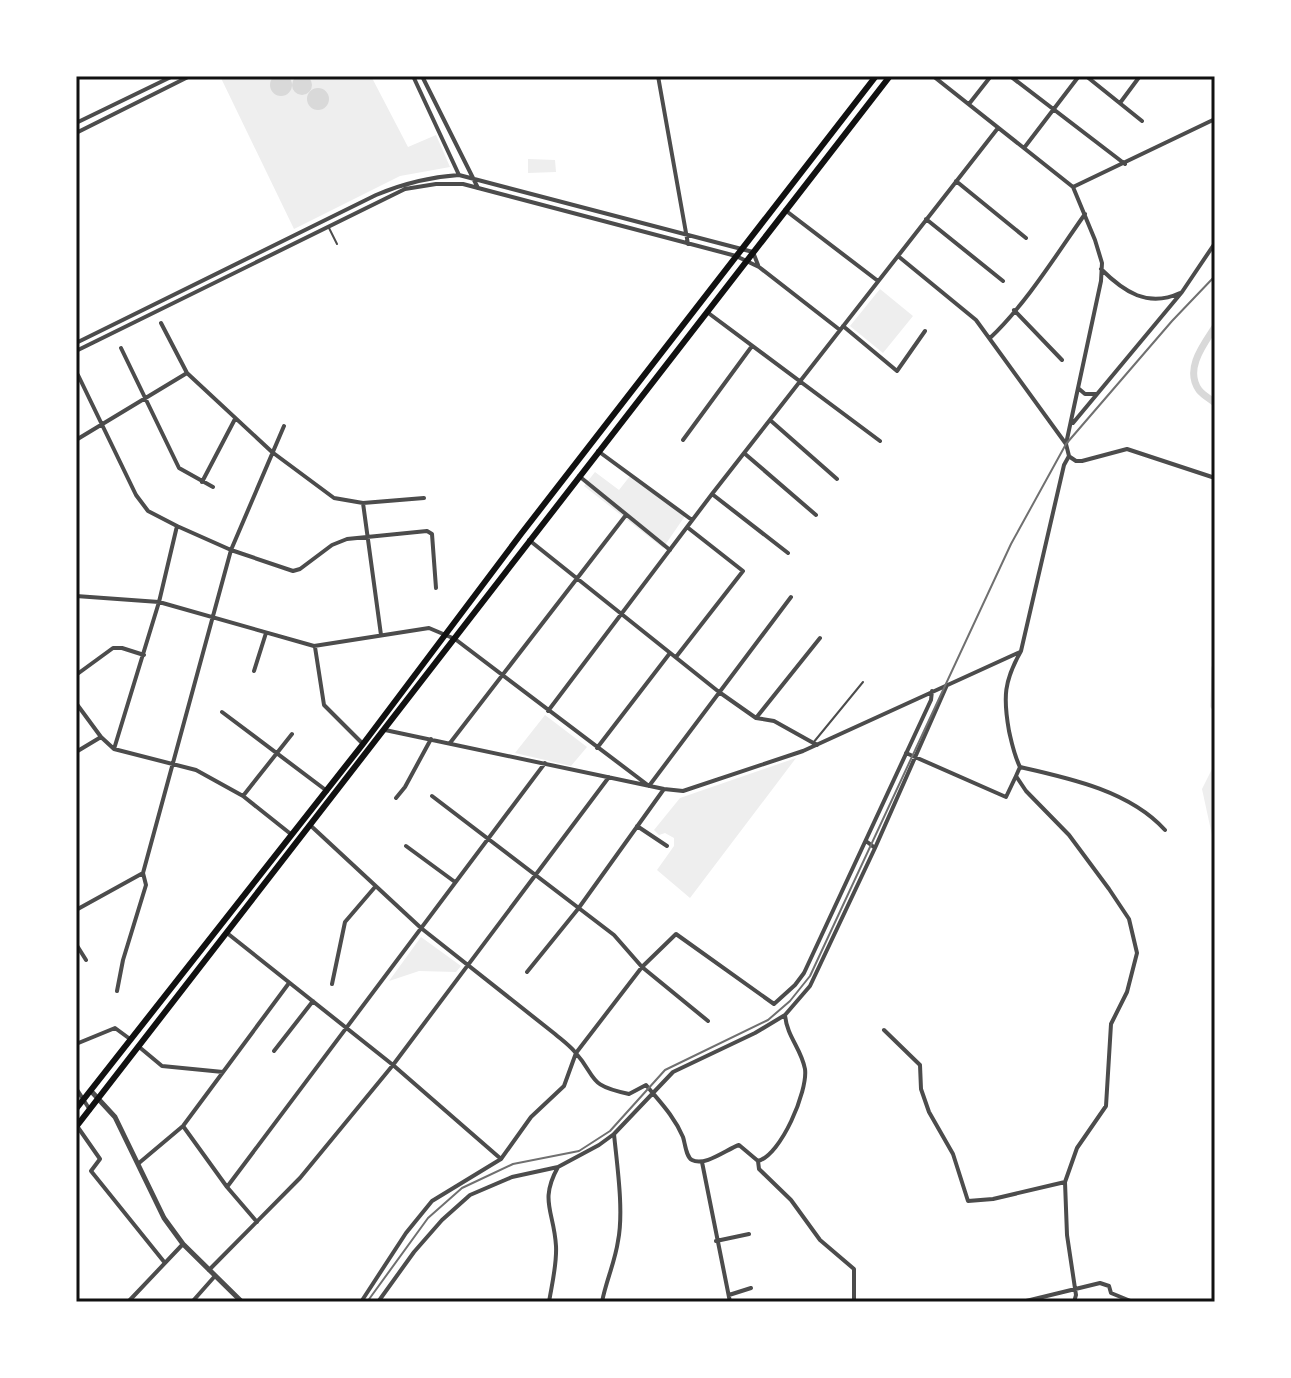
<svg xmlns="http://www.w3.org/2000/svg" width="1291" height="1378" viewBox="0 0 1291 1378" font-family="'Asap Condensed',sans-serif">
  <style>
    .green { fill: #eee }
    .water { fill: #d9d9d9 }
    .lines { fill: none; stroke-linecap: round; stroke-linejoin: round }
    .canal { stroke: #d9d9d9; stroke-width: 7 }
    .service { stroke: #4c4c4c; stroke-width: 2 }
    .minor { stroke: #4c4c4c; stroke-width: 4 }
    .tertiary { stroke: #4c4c4c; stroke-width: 5 }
    .primary { stroke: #111; stroke-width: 6 }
    .rail { stroke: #707070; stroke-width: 2 }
    .neatline { fill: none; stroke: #111; stroke-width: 3 }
  </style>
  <rect width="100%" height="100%" fill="#fff"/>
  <path class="green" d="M220,76H371L408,147L436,135L450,167L400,176L294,229Z
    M528,159L555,160L556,172L528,173Z
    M880,289L913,316L883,353L850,326Z
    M595,472L619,490L630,476L685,516L663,548L584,486Z
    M545,715L587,747L571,766L515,753Z
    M796,758L690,898L657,870L674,846V838L665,833L659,835L654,830L680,798Z
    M1215,763V849L1202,789Z
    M421,937L461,966L456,972L419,971L389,981Z"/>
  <path class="water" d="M270 85a11 11 0 1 1 22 0a11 11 0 1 1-22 0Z
    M292 85a10 10 0 1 1 20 0a10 10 0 1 1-20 0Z
    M307 99a11 11 0 1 1 22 0a11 11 0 1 1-22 0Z"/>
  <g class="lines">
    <path class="canal" d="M1215,327C1204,344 1184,369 1199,390C1203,395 1210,399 1215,403
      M1214,706L1215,668"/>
    <path class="service" d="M329,228L337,244
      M813,743L863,682"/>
    <path class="minor" d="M413,76L459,175
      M422,76L478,188
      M658,76L688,244
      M933,76L1073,187L1095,240L1102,263L1101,281L1066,444
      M1010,76L1125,164
      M1086,76L1142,121
      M1120,103L1140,76
      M969,104L991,76
      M76,123L173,76
      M76,133L190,76
      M1024,148L1079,76
      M956,181L1026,238
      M1073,187L1215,119
      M785,210L878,281
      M926,219L1003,281
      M898,256L976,320L1066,444L1069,456L1064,465L1021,651C1004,681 1003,697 1009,731C1012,744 1014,755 1020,767C1069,778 1130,791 1165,830
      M1101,269C1124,292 1148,308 1180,293
      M1014,310L1062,360
      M707,312L880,441
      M161,323L187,373L272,452L334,498L363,503L424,498
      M843,326L897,371L925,331
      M990,338C1026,304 1056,255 1085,214
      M76,343L376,195C404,183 428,177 459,175L753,252L758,265
      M121,348L179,468L213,487
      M76,351L405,189L436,184H463L736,256L759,267L840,330
      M78,375L136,495L148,511L177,526L231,550L293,571L300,569L332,545L347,539L427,531L432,534L436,588
      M1078,388L1085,394H1096
      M770,420L837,479
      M1073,423L1182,292L1215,243
      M76,440L187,373
      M683,440L752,346
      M598,451L692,520
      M744,453L816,515
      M1070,457L1076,461H1082L1127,449L1215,478
      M579,476L670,550
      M202,482L235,419
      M712,494L788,553
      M76,503L77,506
      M363,503L381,635
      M529,540L719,692L756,718L774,721L817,745
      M76,596L159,602L314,646L429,628L455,639L649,786L791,597
      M315,647L324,705L363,744
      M676,657L743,571L687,527
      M254,671L266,633
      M76,675L113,648H122L144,655
      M76,703L101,737L114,749L196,770L243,796L292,835
      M548,711L712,494L998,128
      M222,712L327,791
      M756,718L820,638
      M385,730L664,789L683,791L803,751L1020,652
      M450,743L626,515
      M597,748L670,653
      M114,749L159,602L177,526
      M76,752L101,737
      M906,753L1006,797L1016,776
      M1020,767L1016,776L1026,791L1069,835L1109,889L1129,919L1137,953L1127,992L1111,1024L1106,1106L1077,1148L1065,1182L1067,1235L1076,1295L1074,1302
      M243,796L292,734
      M432,796L614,935L642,967L708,1021
      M396,798L405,787L431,739
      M310,825L421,928L555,1034C562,1040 569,1045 575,1052C598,1078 586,1085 629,1094L646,1085C660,1102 674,1116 683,1137C685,1143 686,1157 692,1160C705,1167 727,1149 739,1145L758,1161C781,1155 808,1091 805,1069C801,1048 787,1037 785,1015
      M637,826L667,846
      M406,846L455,882
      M875,848L947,685
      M76,910L143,873
      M227,933L393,1065L501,1159
      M76,944L86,960
      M527,972L578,909L664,789
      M332,984L345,922L375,887
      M117,991L123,960L146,885L143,873L231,550L284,426
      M884,1030L920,1065L921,1089L929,1112L953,1154L968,1201L993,1199L1065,1182
      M76,1044L115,1028L130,1039
      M138,1046L162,1066L223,1072
      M274,1051L313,1001
      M76,1088L90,1110
      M77,1126L100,1159L91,1171L165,1263
      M183,1126L227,1187L257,1222
      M758,1161L759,1169L791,1200L820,1240L854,1269V1302
      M702,1162L730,1302
      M139,1163L183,1126L289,983
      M227,1187L545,763
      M716,1241L749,1234
      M209,1270L300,1178L393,1065L609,777
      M729,1295L751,1288
      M128,1302L183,1244
      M192,1302L215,1276
      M361,1302L406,1233L432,1201L501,1159L531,1117L564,1086L576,1053L642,967L676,934L774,1004L795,985L804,973L931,700L932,691
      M378,1302L414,1252L442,1220L470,1195L512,1177L558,1167L599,1145L614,1134L673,1072L755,1033L785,1015L810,986L875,848L866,841
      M549,1302C552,1284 557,1264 556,1246C554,1211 539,1201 558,1167
      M602,1302C606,1281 615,1262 618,1241C624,1211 617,1165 614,1134
      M1022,1302L1100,1283L1109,1286L1111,1293L1133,1302"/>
    <path class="tertiary" d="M91,1091L115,1117L164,1218L183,1244L242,1302"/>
    <path class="primary" d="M76,1109L363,744L521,534L876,76
      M76,1127L890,76"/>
    <path class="rail" d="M367,1302L428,1218L462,1188L513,1164L579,1151L610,1131L665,1070L768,1020L790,1001L810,976L1011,544L1066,444L1172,321L1215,276"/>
  </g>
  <rect width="1291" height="1378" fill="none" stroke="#ffffff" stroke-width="156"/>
  <rect x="78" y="78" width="1135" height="1222" class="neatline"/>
</svg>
